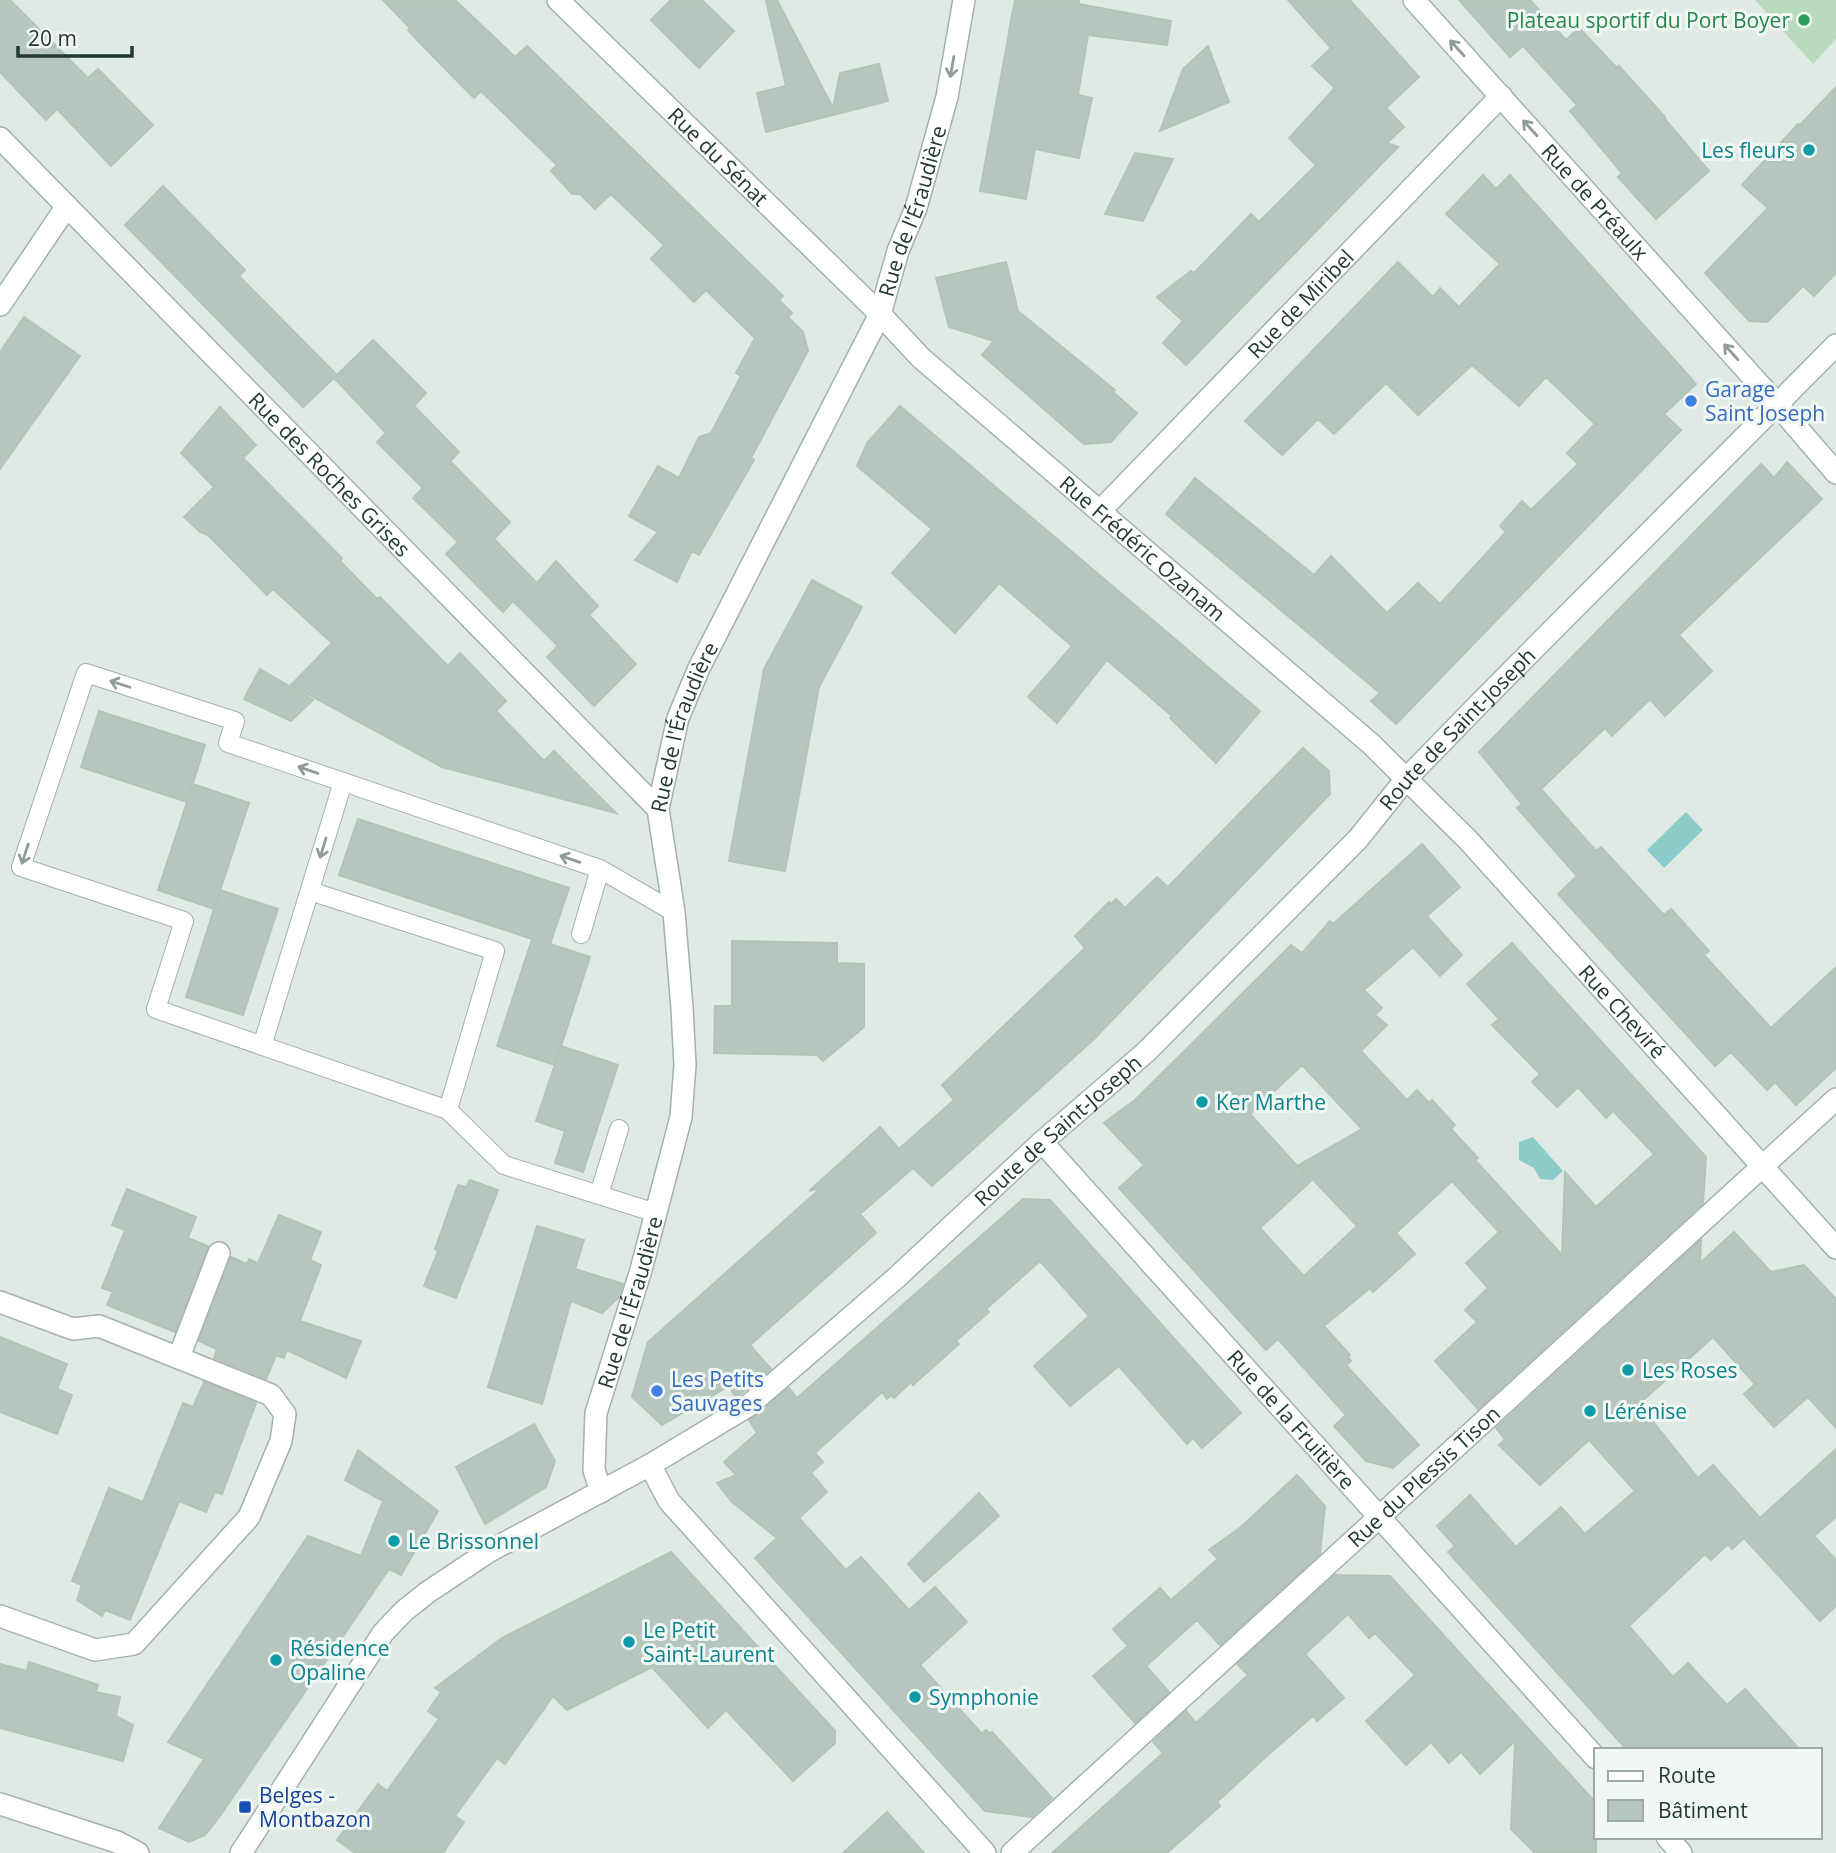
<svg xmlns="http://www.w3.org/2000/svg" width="1836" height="1853" viewBox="0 0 1836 1853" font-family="'Open Sans',sans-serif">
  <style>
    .green { fill: #badabd }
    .water { fill: #8bcccb }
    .building { fill: #b6c5bd; stroke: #b3c3ba; stroke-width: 2; fill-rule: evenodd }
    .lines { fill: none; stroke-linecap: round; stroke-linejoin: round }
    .service-casing { stroke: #a3b2aa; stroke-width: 20 }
    .minor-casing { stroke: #a3b2aa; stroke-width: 24 }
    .tertiary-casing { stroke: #a3b2aa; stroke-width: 24 }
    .service { stroke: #fff; stroke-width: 18 }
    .minor { stroke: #fff; stroke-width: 21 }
    .tertiary { stroke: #fff; stroke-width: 21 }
    .oneway { stroke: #909c97 }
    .leisure-dot { fill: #2e9e5b; stroke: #f1f7f3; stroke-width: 2.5 }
    .culture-dot { fill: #0f9aa8; stroke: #f1f7f3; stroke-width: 2.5 }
    .shop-dot { fill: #3f7fe0; stroke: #f1f7f3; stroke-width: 2.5 }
    .transit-dot { fill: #1a4fb4; stroke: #f1f7f3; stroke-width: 2.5 }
    .labels { text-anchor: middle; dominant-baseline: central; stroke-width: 6; stroke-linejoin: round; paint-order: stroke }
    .leisure-label { font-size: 21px; fill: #27864d; stroke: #f1f7f3; text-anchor: end }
    .culture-label { font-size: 21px; fill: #0d838f; stroke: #f1f7f3; text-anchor: start }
    .street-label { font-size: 21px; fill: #223a2f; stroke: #f1f7f3 }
    .shop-label { font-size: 21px; fill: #366cbe; stroke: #f1f7f3; text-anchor: start }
    .transit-label { font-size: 21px; fill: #164399; stroke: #f1f7f3; text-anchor: start }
  </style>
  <rect width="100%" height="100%" fill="#e0eae4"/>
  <path class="green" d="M1755,0H1836V39L1813,64Z"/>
  <path class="water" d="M1686,812L1703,830L1664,868L1647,850Z
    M1533,1137L1563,1171L1553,1180L1540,1179L1534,1168L1519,1160V1142Z"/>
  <path class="building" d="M0,0H10L88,78L98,69L153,125L111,166L57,109L46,120L0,72Z
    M383,0H455L515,57L527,46L783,296L779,300L792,313L788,317L803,332L808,351L751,458L754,460L699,555L692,551L677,582L635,560L658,532L629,516L658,466L679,478L699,437L711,433L741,376L736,373L755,338L706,290L694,302L651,259L664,245L611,194L595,209L580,194H572L551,171L557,165L481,91L474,98L419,42L408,30L410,28Z
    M671,0H702L734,31L699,68L651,20Z
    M777,0L833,108L840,73L879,64L888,101L766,132L757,93L786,86L766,1Z
    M1015,0H1079V4L1171,21L1167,45L1088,35L1078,95L1092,98L1079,158L1035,149L1026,199L980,191L1009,33L1013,32L1009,31Z
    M1288,0H1350L1419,77L1386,108L1404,127L1387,143L1398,147L1186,365L1163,343L1183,321L1157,297L1191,271L1194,273L1251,214L1259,222L1316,165L1289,138L1335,88L1312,66L1331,48Z
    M1459,0H1530L1566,40L1579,28L1617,68L1619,66L1665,117L1664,118L1709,171L1656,219L1618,177L1622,173L1570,111L1577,105L1523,46L1510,57Z
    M1208,46L1229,102L1160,131L1183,69Z
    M1836,87V273L1814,296L1803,286L1767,322L1749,321L1705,273L1768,208L1742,185L1798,124L1800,125Z
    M1135,153L1173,159L1143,221L1105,214Z
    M1483,175L1496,189L1510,175L1696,384L1664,414L1681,430L1396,724L1371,701L1380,693L1166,514L1195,478L1314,575L1331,556L1387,613L1418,583L1440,604L1506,532L1500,526L1522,501L1531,510L1578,464L1567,453L1595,424L1546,377L1519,406L1472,365L1418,415L1386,383L1334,434L1318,419L1282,455L1245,421L1398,262L1433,297L1440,288L1459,307L1500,264L1446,214Z
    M163,186L245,270L239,276L337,375L373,340L426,393L414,406L459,452L450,461L510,522L494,539L537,583L556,561L598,606L589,615L636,664L594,706L547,657L558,646L513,601L503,612L446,554L458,542L413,498L423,488L377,442L386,433L334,378L303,407L125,225Z
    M1006,262L1018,311L1115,390L1113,392L1137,413L1111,442L1084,444L982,355L994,341L949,327L936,278Z
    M24,317L80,356L0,469V352Z
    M900,406L1260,711L1216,763L1170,718L1172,716L1107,660L1057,723L1028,697L1072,646L999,583L955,633L892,573L932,529L857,466L867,443Z
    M220,407L256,445L243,458L342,558L340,561L377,599L380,597L448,666L460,653L506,701L496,711L544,761L554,751L616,813L442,767L291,685L332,643L273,589L267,595L208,535L200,532L184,517L214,487L181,453Z
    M1787,462L1822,499L1679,635L1712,671L1665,716L1650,699L1612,736L1605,728L1541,789L1596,851L1601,847L1664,915L1671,909L1709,951L1704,955L1771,1028L1836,967V1068L1796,1105L1775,1082L1767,1090L1731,1052L1715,1066L1558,894L1577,876L1517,808L1522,804L1479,752L1761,464L1774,478Z
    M812,580L862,607L819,687L785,871L729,861L764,669Z
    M260,669L313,700L291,721L244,699Z
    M99,711L205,745L187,802L81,767Z
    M1303,748L1329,771L1330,794L1094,1039L972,1150L932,1186L913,1168L860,1214L876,1233L750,1345L771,1369L736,1398L729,1386L662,1425L632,1397L648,1342L821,1188L809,1191L880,1127L899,1149L954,1100L942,1085L1085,948L1075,936L1109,902L1111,904L1116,899L1125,908L1157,877L1168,887Z
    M193,784L249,803L214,909L158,890Z
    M358,819L569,888L550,944L590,957L555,1065L497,1046L532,939L339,875Z
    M1422,844L1460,887L1427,916L1462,955L1440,976L1413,947L1364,990L1382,1008L1375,1015L1387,1025L1361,1051L1407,1100L1417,1090L1429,1103L1432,1100L1455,1125L1451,1129L1478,1158L1475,1160L1562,1255L1565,1172L1596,1207L1654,1154L1613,1111L1606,1118L1578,1087L1557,1107L1532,1082L1540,1074L1492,1025L1499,1019L1467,984L1512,943L1706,1157L1703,1203L1478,1409L1435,1361L1477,1322L1465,1310L1488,1288L1466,1263L1499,1232L1452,1181L1396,1233L1415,1254L1373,1292L1370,1288L1324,1326L1350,1355L1348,1357L1351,1361L1346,1365L1419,1445L1393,1468L1366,1461L1334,1426L1346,1415L1278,1339L1266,1350L1119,1188L1144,1165L1104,1123L1135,1100L1291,945L1302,953L1330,921L1333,924ZM1302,1065L1362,1129L1299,1165L1357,1226L1304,1276L1260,1228L1311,1181L1250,1114Z
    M220,890L278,909L243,1015L186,997Z
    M732,941L837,943V963L864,964V1027L823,1061L817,1055L714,1053L715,1006H732Z
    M561,1046L618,1065L583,1172L555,1163L565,1131L536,1121Z
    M470,1180L498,1190L456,1298L424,1286L438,1251L435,1249L458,1185L466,1187Z
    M127,1189L196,1217L188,1238L208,1246L175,1332L107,1305L113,1292L102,1288L125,1230L112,1225Z
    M1023,1199L1050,1200L1241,1413L1202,1448L1193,1438L1187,1444L1119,1366L1070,1406L1034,1366L1089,1316L1040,1261L986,1309L989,1312L956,1341L959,1344L913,1385L911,1382L894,1398L891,1395L887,1399L882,1392L815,1453L823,1462L811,1473L827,1492L799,1518L846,1570L861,1557L909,1610L935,1587L967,1622L920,1665L982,1734L986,1730L990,1734L992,1732L1052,1798L1032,1817L985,1811L755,1558L777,1538L732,1502L717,1483L736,1475L724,1462L757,1433L749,1420L789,1388L797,1398Z
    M279,1215L321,1232L310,1260L321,1265L300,1321L361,1341L346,1378L287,1350L284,1358L276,1355L266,1379L214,1358L217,1349L199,1341L231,1257L247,1264L249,1259L258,1263Z
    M537,1226L584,1240L575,1269L623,1284L619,1297L602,1313L571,1301L542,1404L488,1387Z
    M1734,1232L1771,1272L1804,1265L1836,1299V1428L1808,1397L1774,1427L1744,1394L1755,1384L1713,1337L1639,1404L1698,1478L1713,1465L1760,1518L1836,1449V1517L1814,1536L1836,1560V1606L1820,1621L1744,1538L1732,1549L1728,1544L1711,1560L1705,1554L1629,1626L1673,1677L1688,1663L1727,1705L1745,1689L1800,1750H1627L1448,1552L1455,1546L1437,1526L1470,1495L1516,1547L1561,1507L1585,1534L1635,1491L1589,1440L1540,1485L1499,1445L1505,1439L1496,1428L1701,1240L1700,1263Z
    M0,1337L67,1364L57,1389L72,1395L57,1434L0,1412Z
    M204,1382L256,1403L222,1494L215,1492L206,1512L179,1501L130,1620L105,1610L102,1616L77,1600L82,1585L72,1581L109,1488L143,1502L183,1403L193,1407Z
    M534,1424L555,1461L546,1487L485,1524L456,1467Z
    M358,1450L438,1511L401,1575L389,1569L220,1816L205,1835L189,1842L159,1828L204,1759L168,1742L308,1536L361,1556L383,1501L345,1480Z
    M1297,1475L1325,1506L1320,1554L1220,1645L1197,1620L1146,1666L1169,1692L1135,1723L1093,1676L1128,1646L1113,1629L1160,1588L1171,1600L1218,1559L1209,1550L1241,1527Z
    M979,1493L999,1516L924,1582L908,1564Z
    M671,1552L835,1731V1743L793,1781L726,1710L708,1728L652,1667L567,1710L553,1696L505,1764L497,1758L455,1816L464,1822L443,1853H355L337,1840L378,1784L387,1791L439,1719L428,1711L441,1692L435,1688L502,1638Z
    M1335,1575L1390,1576L1596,1803V1853H1535L1511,1829L1515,1741L1480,1774L1461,1752L1449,1763L1431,1742L1406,1765L1366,1721L1415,1675L1375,1633L1369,1638L1348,1614L1305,1654L1344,1698L1317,1721L1313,1716L1270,1753L1217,1802L1220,1806L1167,1853H1052L1163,1753L1153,1742L1186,1711L1196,1723L1248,1675L1237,1664Z
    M29,1662L98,1685L96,1692L120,1697L116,1716L133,1725L123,1761L0,1728V1664L27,1671Z
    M887,1812L924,1853H843Z"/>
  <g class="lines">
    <g class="service-casing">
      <path id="service" d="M310,891L495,951L448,1110
        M581,934L600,869
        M262,1046L343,782
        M599,1195L619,1129
        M656,1213L504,1165L448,1110L156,1009L184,921L21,867L86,673L235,721L228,743L600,869L674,912"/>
    </g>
    <g class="minor-casing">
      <g id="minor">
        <path id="s1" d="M558,0L880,314L921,358L1371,744L1468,840L1836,1248"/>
        <path id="s2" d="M1414,0L1776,403L1836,473"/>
        <path id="s3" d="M0,138L658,809"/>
        <path d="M0,305L67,206"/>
        <path id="s4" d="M1101,510L1501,96"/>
        <path id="s5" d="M1042,1142L1596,1758"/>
        <path d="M0,1302L73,1329L99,1326L271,1395L285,1414L281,1441L249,1517L134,1644L95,1650L0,1616"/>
        <path d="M179,1357L219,1253"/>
        <path d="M650,1465L669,1501L985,1853"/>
        <path id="s6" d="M601,1492L594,1470L596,1413L641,1270L681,1117L685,1065L682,1008L674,912L658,809L678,718L699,668L880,314L898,251L916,208L947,97L964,0"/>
        <path d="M0,1804L117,1842L138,1853"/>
        <path d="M1667,1837L1681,1853"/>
        <path id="s7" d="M1012,1853L1836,1099"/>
      </g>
    </g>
    <g class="tertiary-casing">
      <g id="tertiary">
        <path id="s8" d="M241,1853L383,1633L404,1611L428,1592L488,1552L650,1465L748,1406L896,1278L1042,1142L1146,1052L1358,839L1406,779L1478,705L1836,345"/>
      </g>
    </g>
    <use href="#service" class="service"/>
    <use href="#minor" class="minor"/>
    <use href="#tertiary" class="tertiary"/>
  </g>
  <defs><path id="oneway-shaft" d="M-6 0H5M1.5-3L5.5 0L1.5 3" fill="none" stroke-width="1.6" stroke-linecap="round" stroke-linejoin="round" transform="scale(1.75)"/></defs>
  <g class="oneway">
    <use href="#oneway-shaft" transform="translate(1457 48) rotate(-132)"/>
    <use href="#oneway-shaft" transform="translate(952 67) rotate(100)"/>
    <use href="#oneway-shaft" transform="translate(1530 128) rotate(-132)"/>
    <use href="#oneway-shaft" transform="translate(1731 352) rotate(-132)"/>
    <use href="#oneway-shaft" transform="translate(120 684) rotate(-162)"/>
    <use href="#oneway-shaft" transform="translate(308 770) rotate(-161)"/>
    <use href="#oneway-shaft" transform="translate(323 848) rotate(107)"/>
    <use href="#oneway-shaft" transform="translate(25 854) rotate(108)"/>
    <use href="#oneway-shaft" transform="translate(570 859) rotate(-161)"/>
  </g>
  <circle class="leisure-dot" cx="1804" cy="20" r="7"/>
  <g class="culture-dot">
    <circle cx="1809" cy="150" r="7"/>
    <circle cx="1202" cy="1102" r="7"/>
    <circle cx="1628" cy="1370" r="7"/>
    <circle cx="1590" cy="1411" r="7"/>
    <circle cx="394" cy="1541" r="7"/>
    <circle cx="629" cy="1642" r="7"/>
    <circle cx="276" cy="1660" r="7"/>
    <circle cx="915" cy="1697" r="7"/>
  </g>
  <g class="shop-dot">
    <circle cx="1691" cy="401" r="7"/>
    <circle cx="657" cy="1391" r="7"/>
  </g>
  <rect class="transit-dot" x="238" y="1800" width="14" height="14" rx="3.5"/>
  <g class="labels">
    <g class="leisure-label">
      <text x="1790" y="20">Plateau sportif du Port Boyer</text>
    </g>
    <g class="culture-label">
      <text x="1795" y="150" text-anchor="end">Les fleurs</text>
      <text x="1216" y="1102">Ker Marthe</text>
      <text x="1642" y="1370">Les Roses</text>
      <text x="1604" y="1411">Lérénise</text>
      <text x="408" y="1541">Le Brissonnel</text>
      <text x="643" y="1630">Le Petit<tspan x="643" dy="24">Saint-Laurent</tspan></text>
      <text x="290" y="1648">Résidence<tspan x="290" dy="24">Opaline</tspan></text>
      <text x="929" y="1697">Symphonie</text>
    </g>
    <g class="street-label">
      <text stroke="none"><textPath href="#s1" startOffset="224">Rue du Sénat</textPath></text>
      <text stroke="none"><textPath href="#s2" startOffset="271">Rue de Préaulx</textPath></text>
      <text stroke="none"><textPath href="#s6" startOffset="1351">Rue de l'Éraudière</textPath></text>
      <text stroke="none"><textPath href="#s4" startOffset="287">Rue de Miribel</textPath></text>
      <text stroke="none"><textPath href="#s3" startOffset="471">Rue des Roches Grises</textPath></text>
      <text stroke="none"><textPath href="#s1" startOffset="802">Rue Frédéric Ozanam</textPath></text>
      <text stroke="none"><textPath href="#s6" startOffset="784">Rue de l'Éraudière</textPath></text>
      <text stroke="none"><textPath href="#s8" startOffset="1675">Route de Saint-Joseph</textPath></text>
      <text stroke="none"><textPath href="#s1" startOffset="1470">Rue Cheviré</textPath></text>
      <text stroke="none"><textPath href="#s8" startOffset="1108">Route de Saint-Joseph</textPath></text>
      <text stroke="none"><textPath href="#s6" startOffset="196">Rue de l'Éraudière</textPath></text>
      <text stroke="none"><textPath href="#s5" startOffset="373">Rue de la Fruitière</textPath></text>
      <text stroke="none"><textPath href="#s7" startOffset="558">Rue du Plessis Tison</textPath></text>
    </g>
    <g class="shop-label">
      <text x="1705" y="389">Garage<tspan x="1705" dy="24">Saint Joseph</tspan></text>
      <text x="671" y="1379">Les Petits<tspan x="671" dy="24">Sauvages</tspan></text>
    </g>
    <g class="transit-label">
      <text x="259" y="1795">Belges -<tspan x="259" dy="24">Montbazon</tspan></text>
    </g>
  </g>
  <rect x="1594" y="1748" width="228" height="91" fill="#f1f7f3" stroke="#9eaba5" stroke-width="2"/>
  <rect x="1608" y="1771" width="35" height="10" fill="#ffffff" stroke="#9eaba5" stroke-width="2"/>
  <text x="1658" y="1783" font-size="21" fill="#223a2f">Route</text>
  <rect x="1608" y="1800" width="35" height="21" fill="#b6c5bd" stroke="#9eaba5" stroke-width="2"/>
  <text x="1658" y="1818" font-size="21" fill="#223a2f">Bâtiment</text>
  <path d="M18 46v10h114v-10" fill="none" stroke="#223a2f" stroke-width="3.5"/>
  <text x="28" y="46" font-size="21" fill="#223a2f" stroke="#f1f7f3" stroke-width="5" paint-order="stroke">20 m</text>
</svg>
